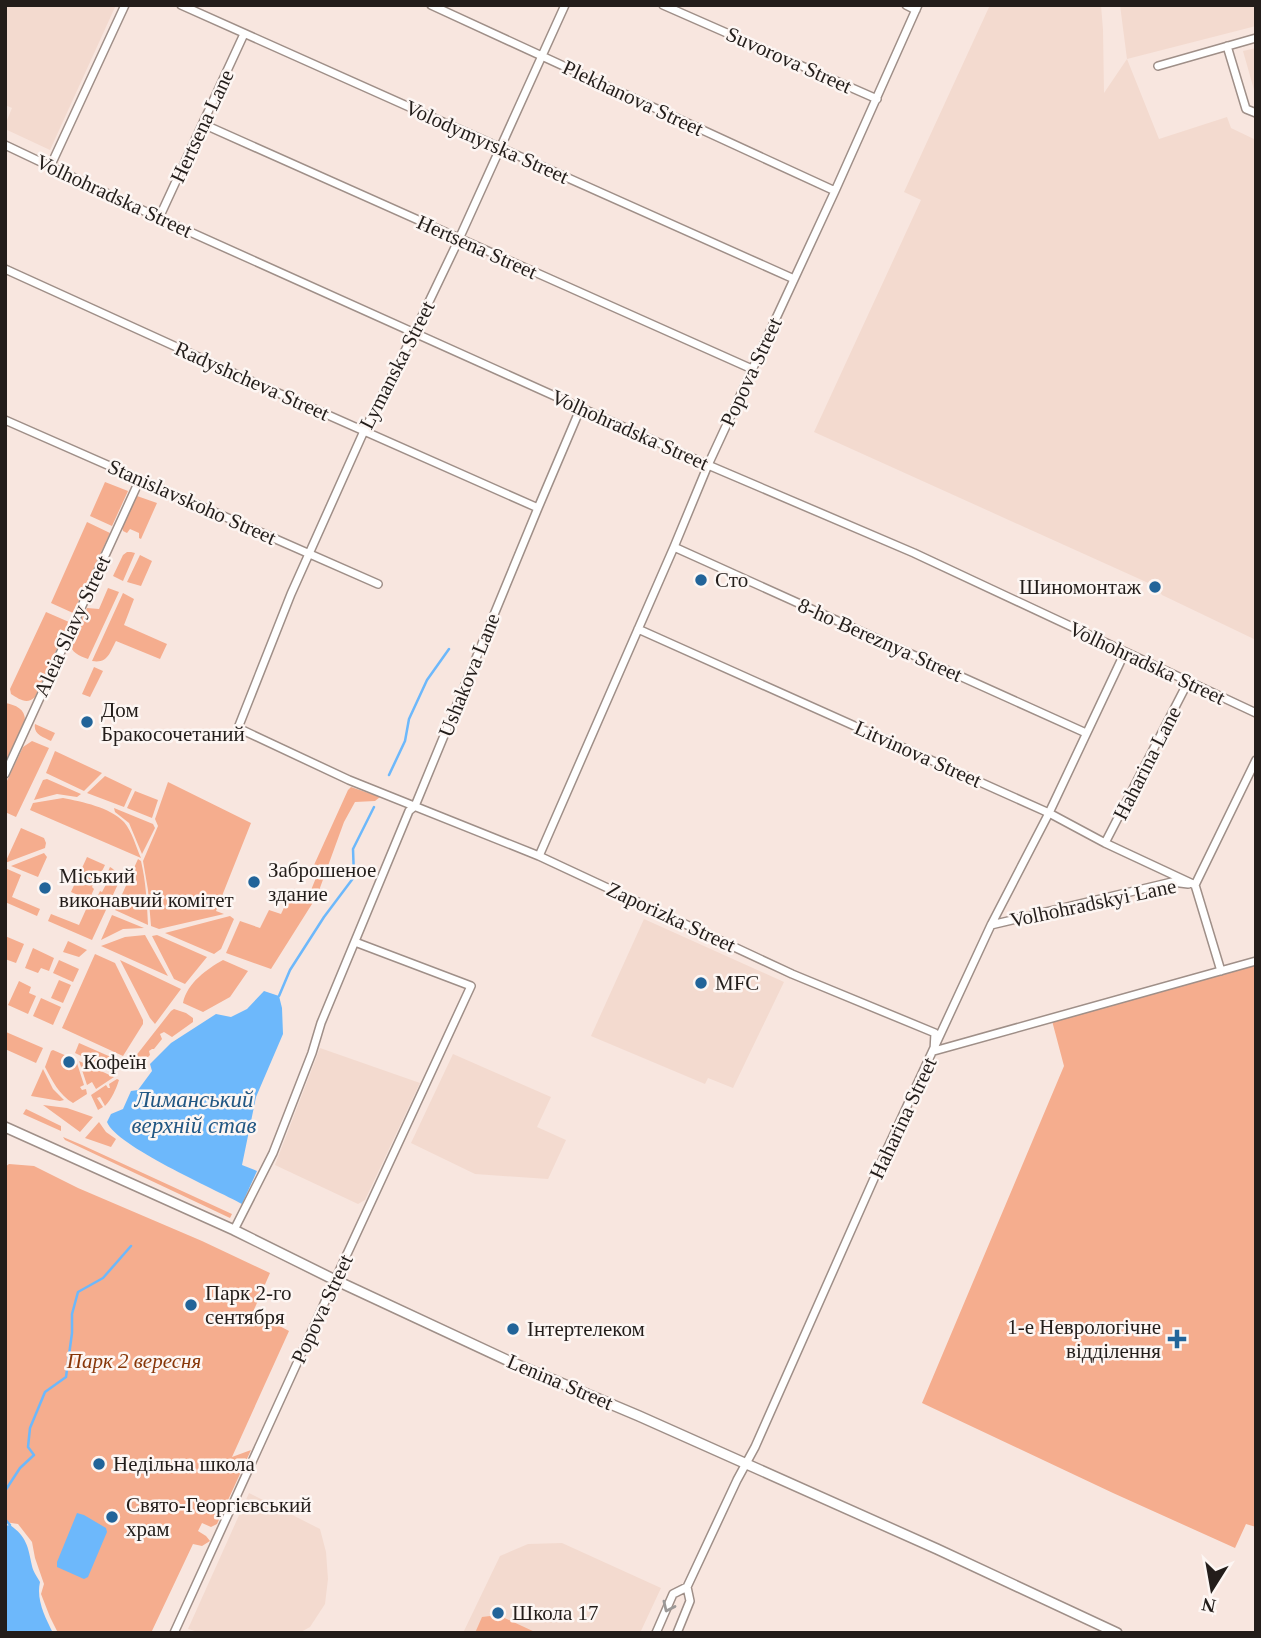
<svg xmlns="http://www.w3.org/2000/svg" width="1261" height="1638" viewBox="0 0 1261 1638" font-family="'Times New Roman',serif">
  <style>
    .built { fill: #f3dacf }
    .green { fill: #f5ad8e }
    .water { fill: #6db8fb }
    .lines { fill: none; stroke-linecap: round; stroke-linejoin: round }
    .stream { stroke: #6db8fb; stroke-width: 2.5 }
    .minor-casing { stroke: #9f8f88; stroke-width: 10 }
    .tertiary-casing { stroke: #9f8f88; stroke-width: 12 }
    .minor { stroke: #fff; stroke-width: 7 }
    .tertiary { stroke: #fff; stroke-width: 9 }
    .oneway { stroke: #9c9998 }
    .poi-dot { fill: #226499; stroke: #fdf6f3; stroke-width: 2.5 }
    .labels { text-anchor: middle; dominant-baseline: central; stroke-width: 5; stroke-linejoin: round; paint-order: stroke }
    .street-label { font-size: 21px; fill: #231d1a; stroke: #fdf6f3 }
    .poi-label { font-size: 21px; fill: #231d1a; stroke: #fdf6f3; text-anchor: start }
    .park-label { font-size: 21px; font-style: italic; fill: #883709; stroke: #fdf6f3 }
    .water-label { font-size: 23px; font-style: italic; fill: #225783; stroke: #fdf6f3 }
  </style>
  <rect width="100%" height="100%" fill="#f8e6df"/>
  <path class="built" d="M5,5H116L50,150L5,129V125L12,108L5,105Z
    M990,5H1101L1103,30L1104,93L1127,59L1120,5H1256V26L1127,59L1159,139L1227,117L1231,128L1256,140V640L1162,595L1155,586L814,432L921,200L904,192Z
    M1256,48V97L1243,51Z
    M644,919L784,982L733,1088L708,1078L705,1084L591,1036Z
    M320,1048L420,1083L365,1200L358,1204L275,1165Z
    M453,1054L551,1097L537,1127L566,1140L548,1179L475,1174L411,1143Z
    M249,1493L320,1529L326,1552L328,1579L325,1604L310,1627L299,1633H202L188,1629Z
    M562,1543L661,1588L640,1633H463L500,1556L528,1544Z"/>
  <path class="green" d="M105,482L128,491L112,526L90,516Z
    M137,496L157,503L141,539L139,538V533L130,529L127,533L123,531L122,527Z
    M87,522L110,533L73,613L51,603Z
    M127,552H131L135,553L123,581L113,576L123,555Z
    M140,555L152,561L141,586L127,582Z
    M108,588L119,592L88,659C78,655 69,652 71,640L87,608L99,609Z
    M123,593L134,599L124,625L167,644L160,659L116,641C110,652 108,664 92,661Z
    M46,612L69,622L35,697C27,705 19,699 11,694L10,689Z
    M94,667L103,671L90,697L82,694Z
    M5,703C16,705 25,709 25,720L5,763Z
    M35,724L55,733L51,741C43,737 33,734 35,724Z
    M32,741L49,748L16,817L5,812V785L23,747Z
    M55,751L102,773L84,791L46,773Z
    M105,776L132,789L124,807L87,793Z
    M47,779L81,794L77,797L57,794L34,800L43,780Z
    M168,782L251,823L216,911L224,914L159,929L151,926L148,890L143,861L158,826L155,819Z
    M351,787L380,797L375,801L355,802L344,822L317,896L271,969L226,953L240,921L260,928L269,910L281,914L293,889L309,895L320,868L314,865L348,790Z
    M135,791L158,800L152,818L127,808Z
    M63,798C83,802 109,807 124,822C132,831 136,847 141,858L30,810L33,803Z
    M114,808L153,824L155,828L142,854L129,823L115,812Z
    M21,828L44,838L46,843L45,848L5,863Z
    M44,853L47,857L38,877L11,866Z
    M87,857L105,865L102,871H99L92,887L94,889L89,900L71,892Z
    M138,859L141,861C146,882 147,903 148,925L115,910Z
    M110,867C117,871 119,876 118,884L92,940L48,921L51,914L79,925L88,905L93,906L100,891L102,892L110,877L107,874Z
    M5,868L21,875L12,897L40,909L37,916L5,902Z
    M112,915L144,928L123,929L101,940Z
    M230,916L234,919L221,949L214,954L165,933Z
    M145,935L168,976L101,946L125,937Z
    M157,935L207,957L185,984L174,979L152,936Z
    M5,936L24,944L16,963L5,959Z
    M68,941L87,950L79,957L63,952Z
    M33,948L54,958L49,971L41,968L38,973L25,968Z
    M95,954L115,963L143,1020V1024L123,1056L62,1028Z
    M59,960L79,969L73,982L53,973Z
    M120,960L181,989L155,1024L150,1018Z
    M223,960L248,971L230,997L203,1012L183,1003C187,983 207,969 223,960Z
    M1256,961V1527L1246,1524L1235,1548L1113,1493L922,1403L1064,1066L1051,1017Z
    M59,980L71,985L63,1003L51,998Z
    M19,981L31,987L29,993L36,996L28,1014L8,1005Z
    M41,998L61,1007L53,1025L33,1016Z
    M174,1009L186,1013L193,1018V1022L172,1037L164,1032L160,1034L162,1039L154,1049H152L149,1051L150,1055L140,1065L135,1061V1057L171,1011Z
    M6,1032L43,1048L36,1063L5,1049Z
    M79,1043L120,1061L115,1072L75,1053Z
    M53,1050L76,1060L84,1085L80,1087L82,1090L86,1089L87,1094L73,1103C59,1095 52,1080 45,1067L51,1051Z
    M79,1061L114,1077L96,1089L92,1082L87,1085Z
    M43,1069L53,1089L64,1100L60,1101L31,1096Z
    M117,1079L119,1080C116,1089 112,1099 105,1106L100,1097L97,1098L103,1107L98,1110L91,1095L106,1085L108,1088H110L109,1084Z
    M43,1105L67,1108L93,1117L80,1132Z
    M26,1109L61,1126V1131L23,1114Z
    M99,1122L106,1132L116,1139L111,1147L85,1138Z
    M63,1137L82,1145L232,1214L230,1218L65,1140Z
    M9,1164L34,1166L78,1188L202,1241L270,1273L253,1312L289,1331L232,1457L251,1450L217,1524L211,1527L202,1523L198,1531L206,1536L210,1541L202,1546L193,1544L151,1633H58L50,1617L41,1594L44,1584L35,1558L32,1542L18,1524L5,1522V1167Z
    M498,1615L537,1633H475L482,1617Z"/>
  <path class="water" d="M264,991L279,996L282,1008L283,1034L256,1097L242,1165L257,1171L242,1204C215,1189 116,1146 107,1122L111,1114L123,1109L131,1091L138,1090L152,1071L150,1064L171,1043L216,1014L231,1017L247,1009Z
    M77,1513L84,1515L106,1528L107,1532L88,1577L84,1579L57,1567V1562Z
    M10,1525C27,1537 28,1547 32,1566C33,1571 37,1577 40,1582C36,1600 45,1617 53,1633H5V1526Z"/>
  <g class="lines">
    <path class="stream" d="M389,775L405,741L409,719L427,680L449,649
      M279,996L290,970L324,917L354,877L353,849L374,807
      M5,1491L20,1468L34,1455L28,1447L30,1428L45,1392L66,1377L72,1333V1314L78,1292L103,1278L131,1246
      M5,1519L10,1525"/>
    <g class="minor-casing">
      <path id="minor" d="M181,5L794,279
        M431,5L835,191
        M565,5L459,239L414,333L364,431L291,594L238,728L349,780L539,856L792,974L935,1033L934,1051L1256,961
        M663,5L877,99
        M906,5L916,10
        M1227,46L1246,109L1256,113
        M1158,66L1256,38
        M203,124L752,369
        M5,145L159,218L708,465L914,553L1256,713
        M50,167L125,5
        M159,218L244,34
        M5,269L249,380L538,508
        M5,420L378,584
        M674,547L1086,733
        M638,629L1049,813L1105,843L1195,885
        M5,774L140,479
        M1105,843L1188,682
        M539,856L674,547L708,465L835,191L918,5
        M991,925L1172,882L1188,884
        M1221,971L1195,885L1256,760
        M234,1230L273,1153L312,1053L321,1023L409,811L415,806L538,508L581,407
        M174,1633L329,1293L471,986L355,942
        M656,1633L673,1594L687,1587L737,1480L755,1447L888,1147L991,925L1049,813L1125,652
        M677,1633L690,1601L687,1587"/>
    </g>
    <g class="tertiary-casing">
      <path id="tertiary" d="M5,1127L234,1230L335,1280L511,1362L639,1416L937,1549L1117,1633"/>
    </g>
    <use href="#minor" class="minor"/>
    <use href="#tertiary" class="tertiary"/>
  </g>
  <defs><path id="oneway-chevron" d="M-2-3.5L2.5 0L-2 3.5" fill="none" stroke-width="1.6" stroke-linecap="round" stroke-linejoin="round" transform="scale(1.75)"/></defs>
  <use class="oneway" href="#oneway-chevron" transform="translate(668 1607) rotate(115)"/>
  <g class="poi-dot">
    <circle cx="701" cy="580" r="7"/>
    <circle cx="1155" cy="587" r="7"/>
    <circle cx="87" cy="722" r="7"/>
    <circle cx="254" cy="882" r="7"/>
    <circle cx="45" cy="888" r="7"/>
    <circle cx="701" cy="983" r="7"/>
    <circle cx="69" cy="1062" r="7"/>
    <circle cx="191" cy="1305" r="7"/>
    <circle cx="513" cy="1329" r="7"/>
    <path d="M1173.5 1328.5h7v7h7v7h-7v7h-7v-7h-7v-7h7z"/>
    <circle cx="99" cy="1464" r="7"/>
    <circle cx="112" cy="1517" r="7"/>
    <circle cx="498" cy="1613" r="7"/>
  </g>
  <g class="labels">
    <g class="street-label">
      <text transform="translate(789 60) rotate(24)">Suvorova Street</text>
      <text transform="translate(633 98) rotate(25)">Plekhanova Street</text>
      <text transform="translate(202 126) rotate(-65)">Hertsena Lane</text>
      <text transform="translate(487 142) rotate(24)">Volodymyrska Street</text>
      <text transform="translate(114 196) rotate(25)">Volhohradska Street</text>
      <text transform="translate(477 247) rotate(24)">Hertsena Street</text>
      <text transform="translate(397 365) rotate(-63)">Lymanska Street</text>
      <text transform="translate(751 372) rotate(-65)">Popova Street</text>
      <text transform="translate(252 381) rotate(24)">Radyshcheva Street</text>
      <text transform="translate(630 430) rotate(24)">Volhohradska Street</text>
      <text transform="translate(192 502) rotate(24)">Stanislavskoho Street</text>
      <text transform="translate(72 626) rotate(-65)">Aleia Slavy Street</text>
      <text transform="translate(880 640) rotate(24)">8-ho Bereznya Street</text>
      <text transform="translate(1147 663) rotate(25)">Volhohradska Street</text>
      <text transform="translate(469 675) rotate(-68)">Ushakova Lane</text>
      <text transform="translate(918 754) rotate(24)">Litvinova Street</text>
      <text transform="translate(1147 763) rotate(-63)">Haharina Lane</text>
      <text transform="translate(1093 903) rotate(-12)">Volhohradskyi Lane</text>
      <text transform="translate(671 917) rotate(25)">Zaporizka Street</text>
      <text transform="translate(903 1118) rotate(-65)">Haharina Street</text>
      <text transform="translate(322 1309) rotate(-65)">Popova Street</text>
      <text transform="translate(560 1382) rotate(23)">Lenina Street</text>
    </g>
    <g class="poi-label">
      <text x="715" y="580">Сто</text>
      <text x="1141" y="587" text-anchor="end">Шиномонтаж</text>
      <text x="101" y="710">Дом<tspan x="101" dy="24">Бракосочетаний</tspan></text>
      <text x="268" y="870">Заброшеное<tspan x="268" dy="24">здание</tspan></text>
      <text x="59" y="876">Міський<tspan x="59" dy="24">виконавчий комітет</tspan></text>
      <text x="715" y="983">MFC</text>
      <text x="83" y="1062">Кофеїн</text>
      <text x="205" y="1293">Парк 2-го<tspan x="205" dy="24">сентября</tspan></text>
      <text x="1161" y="1327" text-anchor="end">1-е Неврологічне<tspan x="1161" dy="24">відділення</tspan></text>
      <text x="527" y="1329">Інтертелеком</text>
      <text x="113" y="1464">Недільна школа</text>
      <text x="126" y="1505">Свято-Георгієвський<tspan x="126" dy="24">храм</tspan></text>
      <text x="512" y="1613">Школа 17</text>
    </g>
    <g class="park-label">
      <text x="134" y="1361">Парк 2 вересня</text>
    </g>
    <g class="water-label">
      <text x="194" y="1099">Лиманський<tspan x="194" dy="26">верхній став</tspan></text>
    </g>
  </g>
  <rect width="1261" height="1638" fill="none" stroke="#231d1a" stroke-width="14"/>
  <g transform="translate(1212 1589) rotate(191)" stroke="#fdf6f3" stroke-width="5" paint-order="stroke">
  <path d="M0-5L12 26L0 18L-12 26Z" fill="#231d1a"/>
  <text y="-10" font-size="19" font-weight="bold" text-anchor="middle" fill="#231d1a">N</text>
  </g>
</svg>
